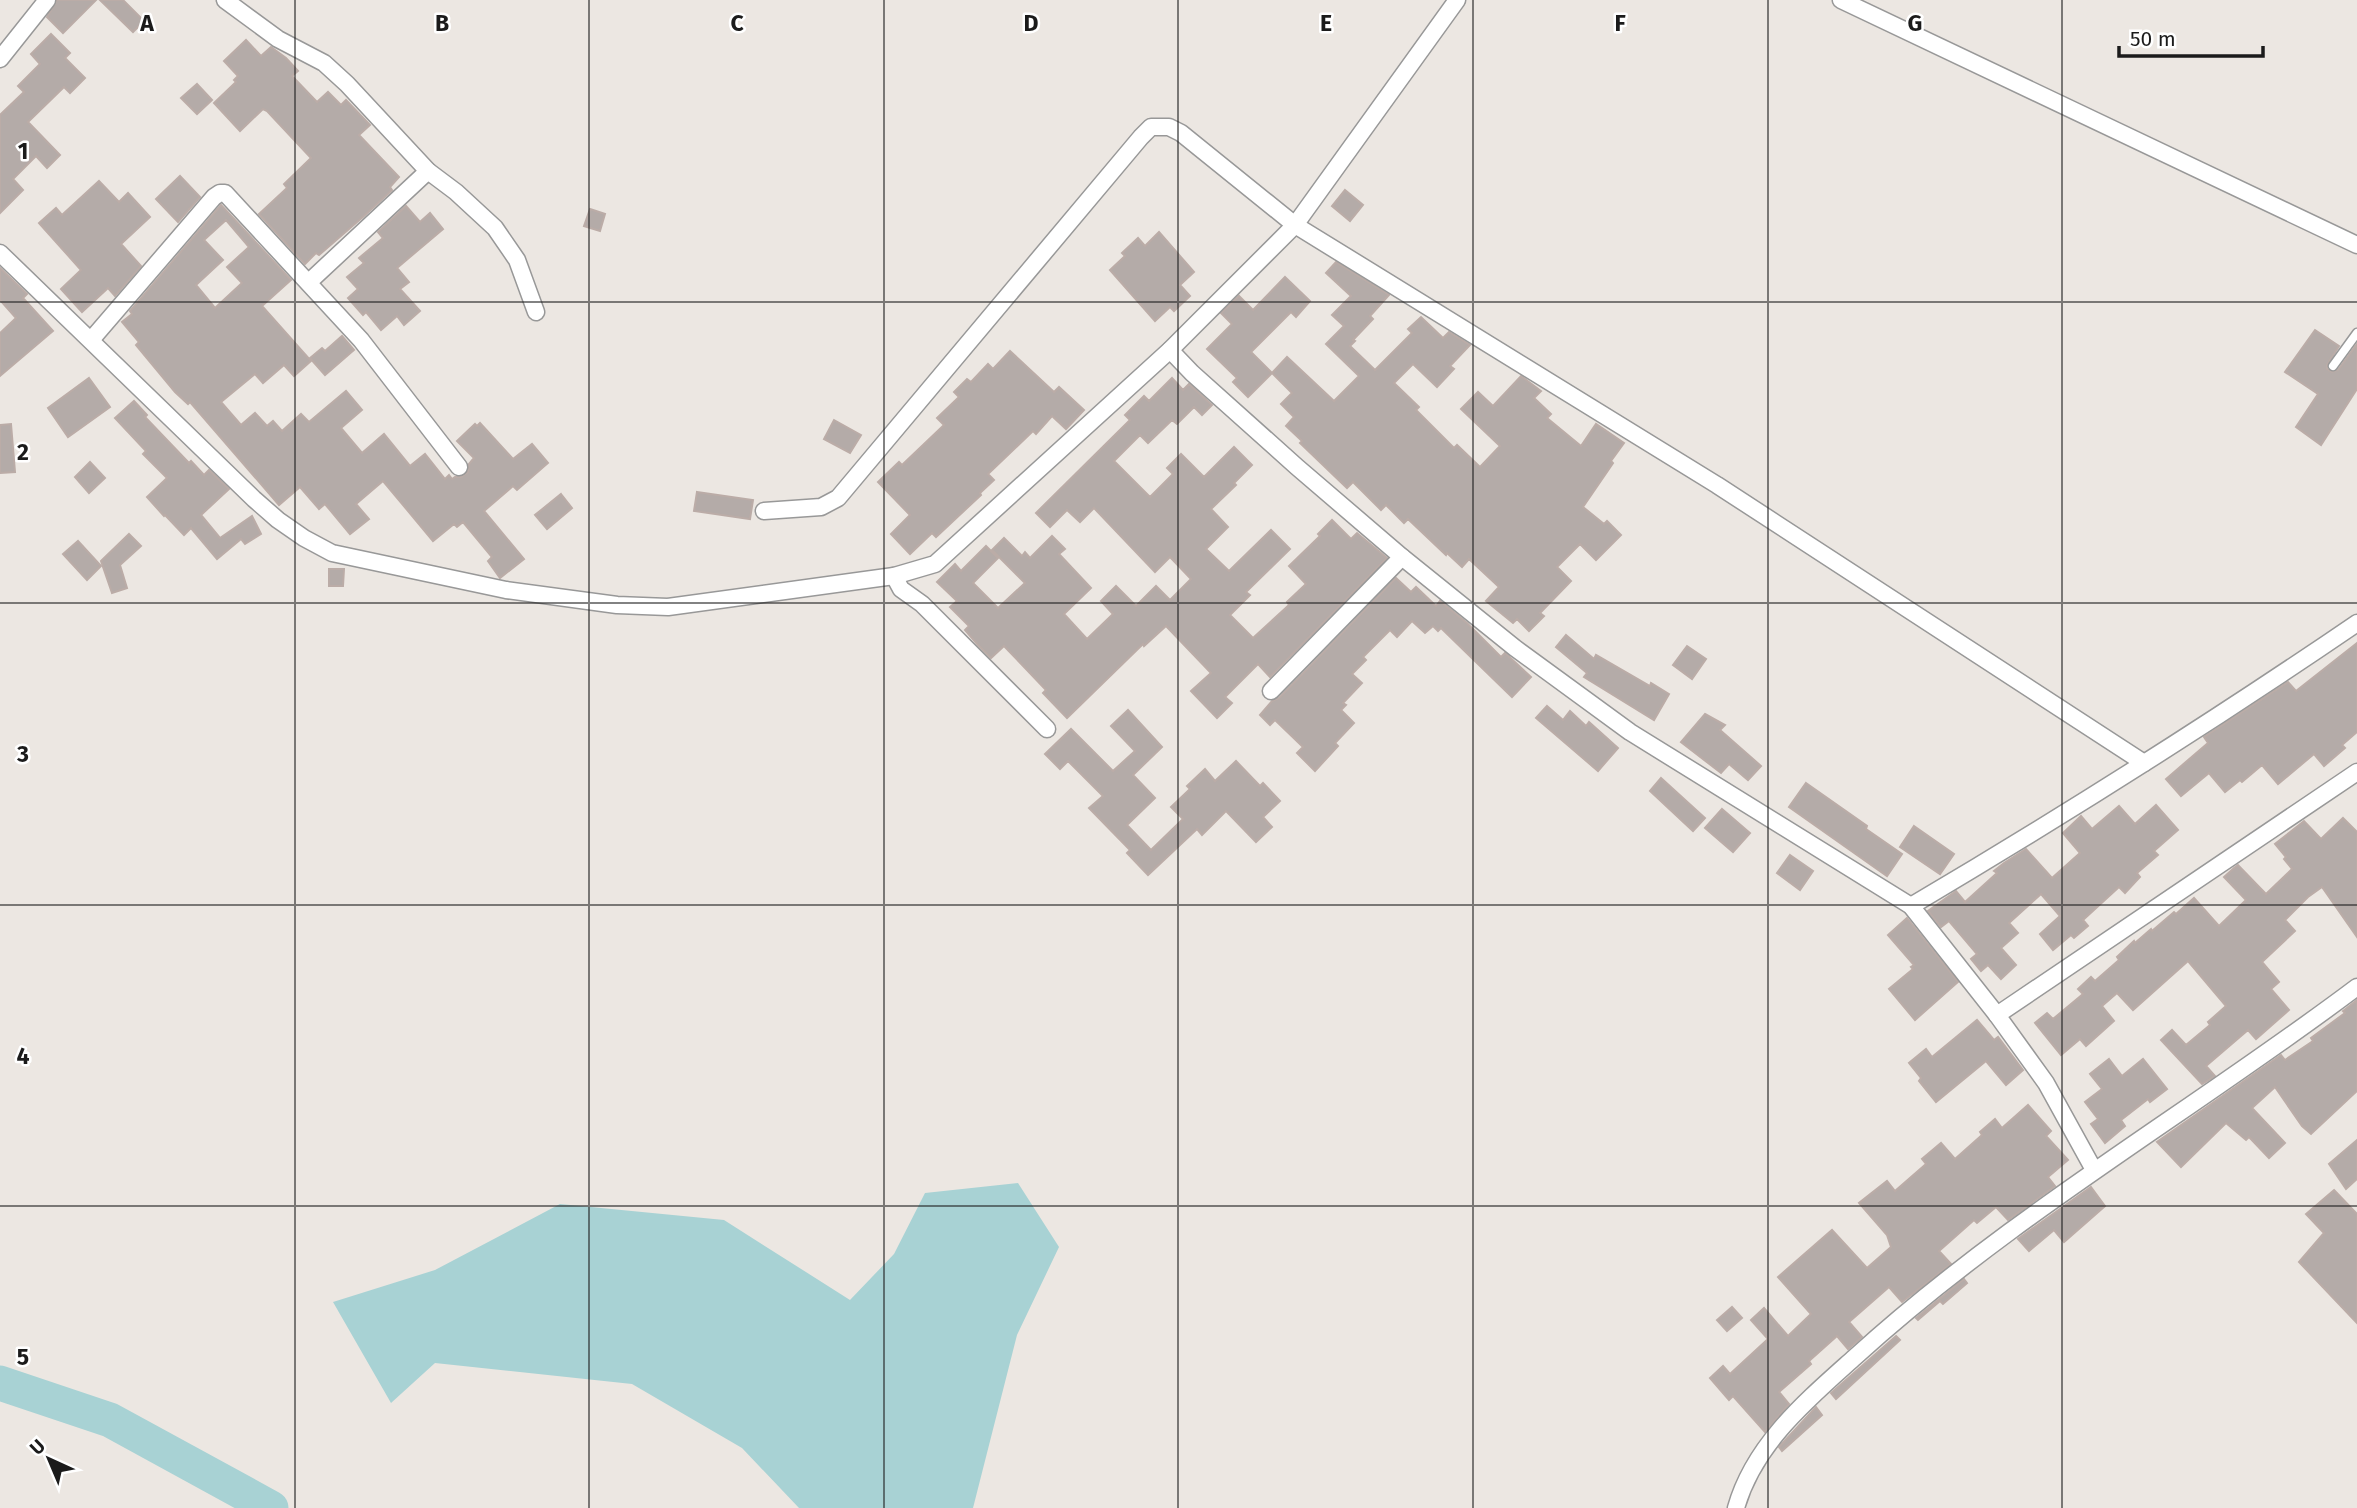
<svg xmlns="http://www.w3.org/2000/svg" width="2357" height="1508" font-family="'Fira Sans',sans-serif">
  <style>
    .water { fill: #a8d2d4 }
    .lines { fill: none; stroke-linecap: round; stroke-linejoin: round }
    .river { stroke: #a8d2d4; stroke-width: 35 }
    .building { fill: #b4aba8; stroke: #bbaca7; stroke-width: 2; fill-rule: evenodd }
    .lane-casing { stroke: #989898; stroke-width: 11 }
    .street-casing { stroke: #989898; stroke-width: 19 }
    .lane { stroke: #fff; stroke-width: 8 }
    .street { stroke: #fff; stroke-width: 16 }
    .grid { fill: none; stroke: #1b1b1b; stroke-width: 2; stroke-opacity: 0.55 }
    .grid-label { font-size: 23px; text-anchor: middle; font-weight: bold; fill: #1b1b1b; stroke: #fff; stroke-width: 5; stroke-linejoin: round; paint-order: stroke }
  </style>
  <rect width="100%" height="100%" fill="#ece7e2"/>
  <polygon class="water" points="1018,1183 1059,1247 1017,1335 973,1508 799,1508 742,1448 632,1384 435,1363 391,1403 333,1302 435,1270 560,1204 724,1220 850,1300 894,1254 925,1193"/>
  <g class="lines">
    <polyline class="river" points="0,1383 110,1420 271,1508"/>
  </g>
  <g class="building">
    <polygon points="57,0 96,0 63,33 47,17"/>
    <polygon points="100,0 123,0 144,21 133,32"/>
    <polygon points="51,34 70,53 65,58 85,78 70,93 64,87 28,122 60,155 47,168 36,156 13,179 23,190 0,213 0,115 24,92 18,86 40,64 31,54"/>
    <polygon points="246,40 261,56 271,47 286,58 298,71 292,76 317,102 328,92 341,105 346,100 370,125 359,135 399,177 390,187 392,190 364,216 319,255 316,253 305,264 259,214 287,188 284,184 311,158 267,111 263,109 240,131 214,103 236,82 234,80 238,76 224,61"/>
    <polygon points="197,84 212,100 197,114 181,98"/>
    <polygon points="180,176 200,197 178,222 156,199"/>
    <polygon points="99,181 119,202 128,193 150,217 121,244 141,266 115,296 108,288 82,312 61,289 81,270 39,223 56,208 62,215"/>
    <polygon points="1345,190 1363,205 1350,221 1332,206"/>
    <path d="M 221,205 L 291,280 L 262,306 L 311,361 L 294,376 L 284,365 L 263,383 L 255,374 L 221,402 L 241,425 L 255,413 L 267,426 L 273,421 L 282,431 L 301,414 L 309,422 L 346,391 L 362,410 L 341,428 L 362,453 L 384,434 L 410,466 L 425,454 L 445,479 L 449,475 L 452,479 L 455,477 L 461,477 L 468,472 L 469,464 L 474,458 L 457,441 L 475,424 L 477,426 L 480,423 L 513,459 L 532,444 L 548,463 L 517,490 L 513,486 L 484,511 L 524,559 L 500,578 L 488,561 L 492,557 L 463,522 L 457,527 L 454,524 L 433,541 L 383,481 L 356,504 L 369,519 L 350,534 L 325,504 L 319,509 L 300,487 L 279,505 L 190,402 L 188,404 L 175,392 L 136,345 L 139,342 L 122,322 L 132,314 L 130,311 ZM 226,220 L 249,247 L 227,267 L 242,283 L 215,308 L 196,285 L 223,260 L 204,240 Z"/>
    <polygon points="406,206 420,222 430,213 443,229 397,268 409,282 400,289 420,311 404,325 397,316 381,330 366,312 363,315 348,298 358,289 347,277 364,263 359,258 383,238 378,232"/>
    <polygon points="590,209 605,214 600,231 584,226"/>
    <polygon points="1159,232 1194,272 1180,285 1190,296 1174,311 1170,307 1155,321 1110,270 1125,256 1122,253 1138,238 1145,246"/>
    <polygon points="1336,262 1389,295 1370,316 1373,319 1353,340 1355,341 1350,346 1375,370 1412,333 1408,329 1421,317 1443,338 1449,332 1470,345 1450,366 1454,369 1437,387 1413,364 1394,383 1419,407 1416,410 1454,448 1457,445 1480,467 1500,446 1461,409 1478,392 1493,406 1521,376 1541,391 1534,398 1551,414 1547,418 1581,446 1596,424 1624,443 1611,461 1613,463 1583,507 1604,524 1607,521 1621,535 1596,560 1580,544 1557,567 1571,581 1540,613 1544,616 1529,631 1517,619 1513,623 1486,601 1499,587 1469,559 1462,567 1447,553 1446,555 1408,519 1404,523 1386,505 1381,510 1353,482 1347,488 1300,443 1302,441 1286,426 1294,417 1281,404 1292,393 1272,373 1287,357 1334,401 1359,376 1326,344 1344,326 1332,315 1351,296 1326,273"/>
    <polygon points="0,268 27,294 23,298 53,331 0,376 0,333 16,318 0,300"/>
    <polygon points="1285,277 1310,301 1296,317 1291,312 1251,352 1272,373 1248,397 1233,382 1237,378 1207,349 1232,324 1221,313 1239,296 1253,310"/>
    <polygon points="2315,330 2339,346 2327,365 2327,369 2332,372 2338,370 2357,344 2357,389 2321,445 2296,427 2318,394 2285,372"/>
    <polygon points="342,336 354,350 325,375 310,358 322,348 325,351"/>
    <polygon points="1010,351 1054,392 1059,387 1084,410 1066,429 1052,416 1036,434 1033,431 988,474 994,480 980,493 981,495 936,537 932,533 910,554 891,534 910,515 878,482 899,462 902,465 944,425 937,418 959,397 954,392 967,379 971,382 988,364 993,369"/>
    <polygon points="89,378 110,407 68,437 48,408"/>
    <polygon points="1172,378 1183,390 1189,384 1212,405 1202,415 1194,407 1177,424 1172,420 1148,443 1140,435 1114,461 1150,497 1173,474 1167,468 1181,454 1204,477 1234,447 1252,465 1234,483 1236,485 1211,509 1228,527 1206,549 1229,571 1271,530 1290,549 1246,592 1250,595 1230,615 1253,638 1289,605 1287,602 1306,584 1289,566 1320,536 1318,534 1332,520 1351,539 1357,533 1387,558 1270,677 1258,664 1225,697 1232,703 1217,718 1191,691 1211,673 1166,626 1144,646 1143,644 1067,718 1043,693 1046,690 1004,646 991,658 978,645 965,630 969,626 950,607 957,601 937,582 955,564 961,571 986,546 998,558 973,583 998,608 1025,583 992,550 1004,538 1022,556 1025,552 1030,558 1052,536 1065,549 1059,554 1091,588 1064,614 1087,639 1113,614 1101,601 1116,586 1136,606 1156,586 1170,600 1191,579 1170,557 1155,572 1094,508 1080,522 1067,510 1050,527 1036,513 1130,420 1125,415 1144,396 1149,401"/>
    <polygon points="134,401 147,415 145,417 189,463 191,461 204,475 209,470 229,489 201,515 220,538 252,516 261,534 245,544 241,539 217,559 191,528 184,535 165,515 164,516 147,497 167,478 143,454 146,451 115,418"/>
    <polygon points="834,420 861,435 850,453 824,439"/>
    <polygon points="11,424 15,472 0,473 0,425"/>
    <polygon points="90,462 105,478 89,493 75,477"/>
    <polygon points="697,492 753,500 750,519 694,511"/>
    <polygon points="561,494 572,508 547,529 535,515"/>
    <polygon points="129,534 141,546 120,565 127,588 112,593 101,561"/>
    <polygon points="78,541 101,566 87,580 63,554"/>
    <polygon points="329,569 344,569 343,586 329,586"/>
    <polygon points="1396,578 1411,592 1416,587 1436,606 1440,601 1467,623 1501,657 1505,653 1531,677 1512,697 1441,628 1438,631 1433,626 1425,633 1412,621 1397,637 1390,630 1363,657 1366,660 1352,674 1362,683 1343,703 1346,705 1341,710 1354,723 1335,743 1338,746 1315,771 1297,753 1303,747 1275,720 1270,725 1260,715 1272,701 1279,698"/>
    <polygon points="1566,635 1594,659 1596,655 1650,686 1651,683 1669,694 1654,720 1584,677 1587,673 1556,647"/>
    <polygon points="2357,643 2357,732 2342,745 2345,748 2324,766 2314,754 2278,784 2262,765 2242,782 2240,780 2225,792 2209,773 2181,796 2166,779 2208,743 2204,737 2288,682 2296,691"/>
    <polygon points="1687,646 1706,659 1692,679 1673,665"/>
    <polygon points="1547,706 1563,720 1570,711 1586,726 1589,722 1618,748 1598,771 1536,718"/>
    <polygon points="1128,710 1162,747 1133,775 1155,798 1127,825 1151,850 1183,819 1171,807 1190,789 1187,786 1205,769 1215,781 1236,761 1260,786 1263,783 1280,801 1263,817 1272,827 1256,842 1226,811 1202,835 1197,829 1148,875 1127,853 1130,850 1089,808 1103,796 1068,761 1060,769 1045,754 1071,729 1113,771 1135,751 1111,726"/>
    <polygon points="1705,714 1725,725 1720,730 1761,766 1748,780 1729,764 1721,773 1681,742"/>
    <polygon points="1661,778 1705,818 1693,831 1650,791"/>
    <polygon points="1806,783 1867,826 1866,829 1902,854 1887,876 1789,807"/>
    <polygon points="2156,805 2178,830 2154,851 2158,855 2137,873 2140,877 2125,893 2119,887 2083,920 2088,926 2074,938 2071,935 2053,950 2040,934 2060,916 2041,894 2009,923 2018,933 2001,948 2016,965 2001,979 1988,965 1981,971 1971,959 1977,954 1949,921 1941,927 1928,911 1956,891 1965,902 1997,873 1994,871 2004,863 2026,849 2052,878 2080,853 2063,833 2081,816 2092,829 2119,806 2135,824"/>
    <polygon points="1722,809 1750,833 1733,852 1705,828"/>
    <polygon points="2343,818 2357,832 2357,937 2322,887 2308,897 2285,920 2295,931 2262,962 2279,982 2271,989 2289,1010 2256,1039 2248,1030 2206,1066 2215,1076 2202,1084 2161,1040 2172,1030 2186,1045 2210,1025 2208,1022 2226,1006 2188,961 2133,1010 2117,993 2102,1006 2114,1021 2086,1046 2080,1039 2061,1055 2035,1023 2047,1013 2053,1019 2083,994 2078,989 2091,977 2095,981 2119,960 2117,957 2134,941 2135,943 2151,929 2152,931 2174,912 2176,914 2194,898 2219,926 2246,900 2224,877 2234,868 2238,865 2266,894 2292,869 2284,859 2286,857 2275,844 2304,821 2321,839"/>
    <polygon points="1914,826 1954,854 1940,874 1900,847"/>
    <polygon points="1790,855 1813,871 1800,890 1777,873"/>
    <polygon points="1907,918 1958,982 1915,1020 1889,989 1913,969 1911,967 1914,965 1888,935"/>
    <polygon points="2357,1000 2357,1091 2311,1134 2302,1126 2275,1087 2252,1108 2285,1143 2269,1158 2249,1137 2246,1140 2226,1123 2181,1167 2157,1142 2281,1055 2285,1060 2313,1041 2311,1038 2345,1013 2343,1011"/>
    <polygon points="1977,1020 1994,1040 1998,1037 2023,1070 2006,1085 1986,1061 1936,1102 1919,1081 1921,1078 1909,1063 1926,1049 1932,1057"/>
    <polygon points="2109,1059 2122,1076 2143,1059 2167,1089 2150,1102 2148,1099 2121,1120 2125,1126 2105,1143 2091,1124 2098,1119 2085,1102 2102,1089 2090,1074"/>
    <polygon points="2028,1105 2051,1131 2046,1136 2068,1160 2048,1177 2055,1186 2008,1220 1996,1207 1977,1223 1974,1220 1939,1251 1951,1264 1902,1302 1889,1287 1849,1322 1862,1337 1848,1349 1837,1336 1809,1361 1811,1364 1779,1392 1789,1404 1765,1432 1733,1396 1729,1400 1710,1378 1723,1366 1730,1374 1768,1339 1751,1320 1764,1308 1788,1336 1811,1314 1778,1277 1832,1230 1867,1268 1891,1247 1887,1235 1859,1203 1887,1181 1895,1191 1926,1164 1922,1159 1941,1143 1955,1159 1982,1135 1980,1132 1995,1119 2002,1128"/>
    <polygon points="2357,1140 2357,1179 2346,1189 2329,1164"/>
    <polygon points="2091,1187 2105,1206 2064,1242 2054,1230 2029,1251 2018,1239"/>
    <polygon points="2334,1190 2357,1214 2357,1323 2299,1262 2324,1233 2306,1214"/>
    <polygon points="1964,1279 1967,1283 1943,1304 1940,1301 1918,1320 1916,1318"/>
    <polygon points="1732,1307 1742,1318 1727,1331 1717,1320"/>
    <polygon points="1896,1336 1900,1340 1836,1399 1831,1393"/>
    <polygon points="1816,1407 1822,1415 1782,1451 1779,1447"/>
  </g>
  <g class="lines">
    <defs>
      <polyline id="lane" points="2333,366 2357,333"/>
      <g id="street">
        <polyline points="225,0 278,39 324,63 347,84 428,171 456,192 495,228 517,260 536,312"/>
        <polyline points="1841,0 2357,245"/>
        <polyline points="0,59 47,0"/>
        <polyline points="0,253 254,499 278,520 304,538 332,553 506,590 617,605 668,607 894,576 935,564 1170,350 1295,225 1457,0"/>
        <polyline points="309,282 428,171"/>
        <polyline points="91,340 214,197 220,193 225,193 361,340 459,467"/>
        <polyline points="1170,350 1192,373 1297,467 1402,557 1515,648 1630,732 1911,906 1997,1015"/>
        <polyline points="764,511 821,507 838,498 1141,137 1151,127 1169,127 1181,133 1295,225 1717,485 2144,763"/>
        <polyline points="894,576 901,589 922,604 1047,729"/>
        <polyline points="1271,691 1402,557"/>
        <path d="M 1911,906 C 2063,816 2212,722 2357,623"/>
        <polyline points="2094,1170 2046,1083 1997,1015 2357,772"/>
        <path d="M 1736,1508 C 1754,1444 1807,1400 1855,1357 C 2010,1216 2191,1112 2357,987"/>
      </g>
    </defs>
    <use href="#lane" class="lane-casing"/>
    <use href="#street" class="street-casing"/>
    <use href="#lane" class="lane"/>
    <use href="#street" class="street"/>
  </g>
  <path class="grid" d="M 295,0 L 295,1508M 589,0 L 589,1508M 884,0 L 884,1508M 1178,0 L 1178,1508M 1473,0 L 1473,1508M 1768,0 L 1768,1508M 2062,0 L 2062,1508M 0,302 L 2357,302M 0,603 L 2357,603M 0,905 L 2357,905M 0,1206 L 2357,1206"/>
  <g class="grid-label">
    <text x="147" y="31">A</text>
    <text x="442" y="31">B</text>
    <text x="737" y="31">C</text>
    <text x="1031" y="31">D</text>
    <text x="1326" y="31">E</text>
    <text x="1620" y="31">F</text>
    <text x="1915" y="31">G</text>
    <text x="23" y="159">1</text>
    <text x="23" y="460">2</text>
    <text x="23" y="762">3</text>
    <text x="23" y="1064">4</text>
    <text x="23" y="1365">5</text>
  </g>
  <g transform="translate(49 1459) rotate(316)" stroke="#ffffff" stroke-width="5" paint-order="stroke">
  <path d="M0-5L12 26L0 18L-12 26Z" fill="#1b1b1b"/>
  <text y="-10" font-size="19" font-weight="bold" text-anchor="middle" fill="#1b1b1b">U</text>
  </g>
  <path d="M2119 46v10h144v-10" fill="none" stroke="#1b1b1b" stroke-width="3.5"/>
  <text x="2130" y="46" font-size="21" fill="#1b1b1b" stroke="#ffffff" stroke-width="5" paint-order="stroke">50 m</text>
</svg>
